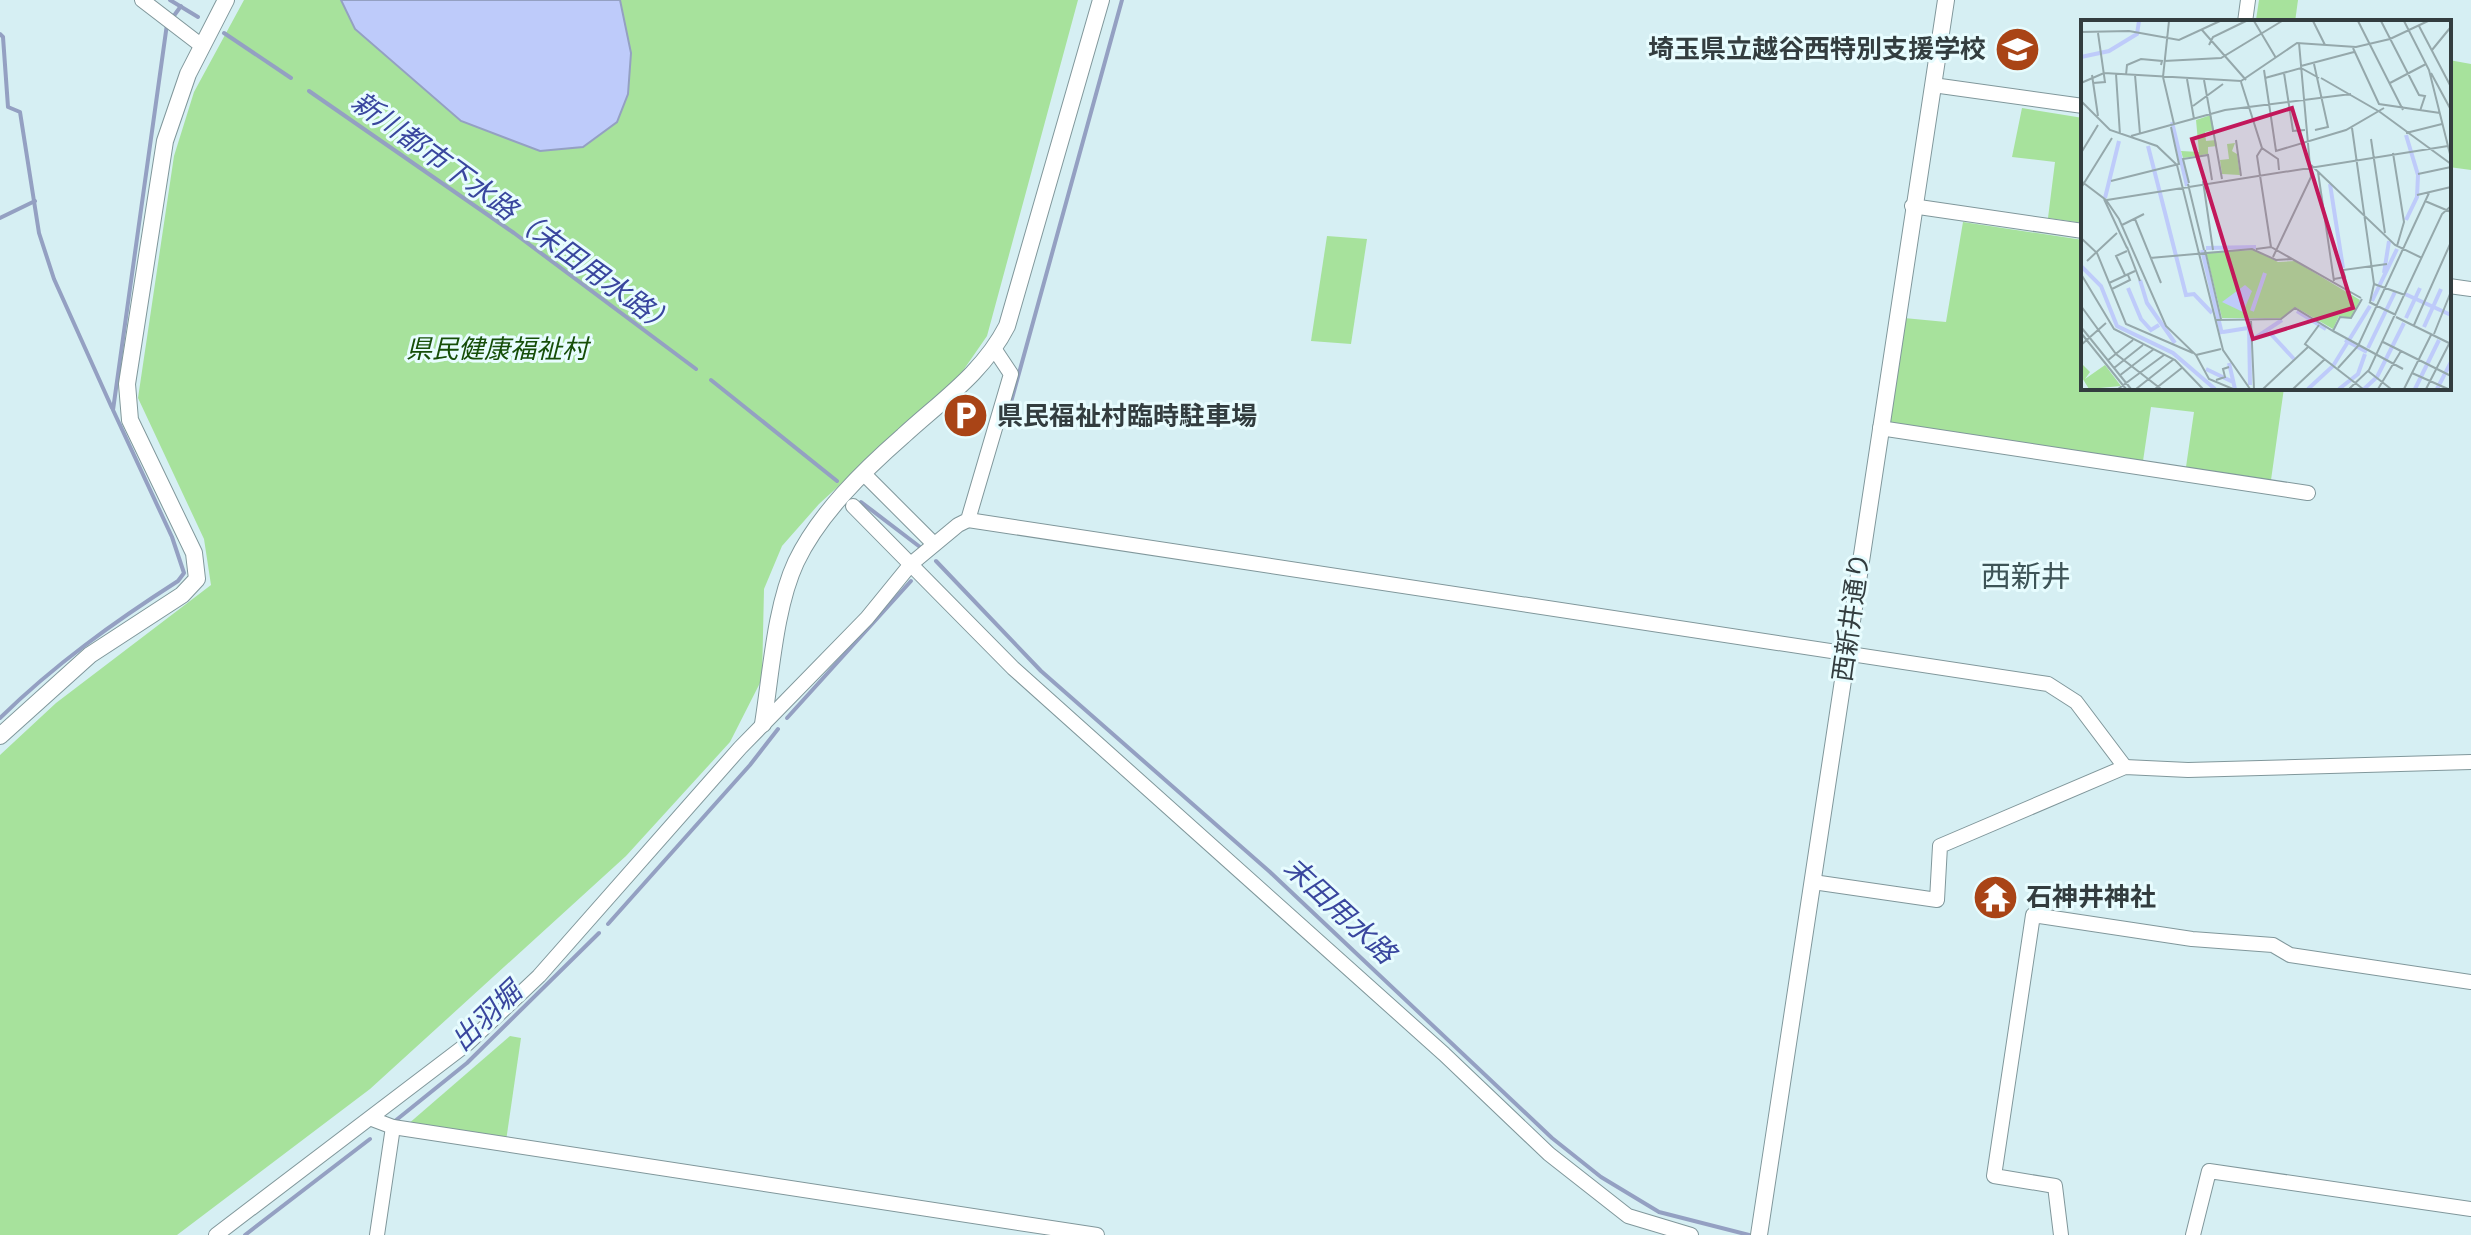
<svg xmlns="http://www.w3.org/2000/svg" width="2471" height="1235" font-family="'Source Serif 4','Noto Sans JP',serif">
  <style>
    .green { fill: #a7e29c }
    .water { fill: #becbfa; stroke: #94a0c2; stroke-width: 2 }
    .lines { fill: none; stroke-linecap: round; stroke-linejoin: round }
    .stream { stroke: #94a0c2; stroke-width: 4 }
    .minor-casing { stroke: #80979b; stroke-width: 16 }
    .tertiary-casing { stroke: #80979b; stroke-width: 18 }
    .minor { stroke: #fff; stroke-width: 14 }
    .tertiary { stroke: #fff; stroke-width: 16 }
    .labels { text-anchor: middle; stroke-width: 6; stroke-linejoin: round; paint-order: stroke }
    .poi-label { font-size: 26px; font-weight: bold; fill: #333d3f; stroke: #e7fcfe; text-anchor: start }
    .park-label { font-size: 26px; font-style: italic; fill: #164e09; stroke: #e7fcfe }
    .street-label { font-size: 26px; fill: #333d3f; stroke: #e7fcfe }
    .water-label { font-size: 28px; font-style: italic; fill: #39469e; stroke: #e7fcfe }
    .quarter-label { font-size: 30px; fill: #3e5457; stroke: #e7fcfe }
    .inset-river { fill: none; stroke: #becbfa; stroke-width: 4 }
    .inset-road { fill: none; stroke: #95a8ab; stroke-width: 2 }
    .view { fill: #c2185b; fill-opacity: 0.15; stroke: #c2185b; stroke-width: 4 }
    .inset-edge { fill: none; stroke: #333d3f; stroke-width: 4 }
  </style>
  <rect width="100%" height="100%" fill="#d6eff3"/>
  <g class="green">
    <polygon points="244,0 1078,0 987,336 960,375 819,504 782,546 764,589 762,679 730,742 626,856 370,1089 177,1235 0,1235 0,755 56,703 211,585 204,539 138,398 174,156 194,92"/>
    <polygon points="2259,0 2298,0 2295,22 2256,20"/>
    <polygon points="2449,60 2471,64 2471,170 2449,167"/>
    <polygon points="2022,108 2083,118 2083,223 2048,218 2055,162 2012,157"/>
    <polygon points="1963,222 2083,240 2083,388 2284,388 2271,480 2186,467 2194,412 2151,407 2143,461 1889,422 1904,318 1946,322"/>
    <polygon points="1327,236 1367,239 1351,344 1311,341"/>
    <polygon points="510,1036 521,1038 506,1141 407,1125"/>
  </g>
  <polygon class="water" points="341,0 620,0 631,53 628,94 617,122 583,147 540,151 461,121 355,29"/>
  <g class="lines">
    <g class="stream">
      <polyline points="170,0 198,17"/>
      <polyline points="173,17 181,6"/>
      <polyline points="224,33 291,78"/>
      <polyline points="0,34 3,37 8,107 20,112 39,233 54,279 112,408"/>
      <polyline points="309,91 514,233 696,369"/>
      <polyline points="0,218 35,201"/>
      <polyline points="711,380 837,481"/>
      <polyline points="1008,413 1122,0"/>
      <polyline points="861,502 920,547"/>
      <polyline points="936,561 1041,671 1270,872 1552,1138 1601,1177 1659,1212 1749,1235"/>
      <path d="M 0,718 C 54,665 114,622 178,581 L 184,573 L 172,537 L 113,410 L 167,24"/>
      <polyline points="787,718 911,581"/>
      <polyline points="608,924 750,765 778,729"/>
      <polyline points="395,1121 467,1063 599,933"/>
      <polyline points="245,1235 370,1139"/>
    </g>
    <defs>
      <g id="minor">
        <polyline points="142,0 202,46"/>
        <polyline points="2245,22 2248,0"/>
        <polyline points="1933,85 2083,106"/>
        <polyline points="1912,206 2083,231"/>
        <polyline points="2449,286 2471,289"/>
        <polyline points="1880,428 2308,493"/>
        <polyline points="864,474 934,544"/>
        <polyline points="853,506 1013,668 1444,1054 1549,1154 1628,1216 1691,1235"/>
        <polyline points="968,520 2048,684 2076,702 2125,767"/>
        <polyline points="1813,882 1937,900 1940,846 2125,767 2188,770 2471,762"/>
        <polyline points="372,1119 393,1127 1097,1235"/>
        <polyline points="216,1235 467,1044 539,976 740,748 867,618 911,564 958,525 968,520 1011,374 995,350"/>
        <polyline points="377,1235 393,1127"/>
        <polyline points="2061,1235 2055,1186 1994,1176 2033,915 2192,939 2273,945 2290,955 2471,982"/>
        <polyline points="2193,1235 2209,1171 2471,1209"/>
      </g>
      <g id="tertiary">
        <path d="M 763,724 C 771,674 775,607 796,562 C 819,514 863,471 903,436 C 941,401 983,373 1007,326 L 1101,0"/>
        <polyline points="0,736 90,655 182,595 197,579 194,553 130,420 127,384 165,141 188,74 226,0"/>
        <polyline points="1759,1235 1946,0"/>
      </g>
    </defs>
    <use href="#minor" class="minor-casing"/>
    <use href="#tertiary" class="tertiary-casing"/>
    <use href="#minor" class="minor"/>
    <use href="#tertiary" class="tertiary"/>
  </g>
  <defs>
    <symbol id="school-disc" viewBox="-11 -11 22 22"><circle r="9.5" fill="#a94416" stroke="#e7fcfe"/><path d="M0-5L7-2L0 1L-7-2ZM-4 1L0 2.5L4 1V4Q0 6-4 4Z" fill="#fff"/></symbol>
    <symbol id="parking-disc" viewBox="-11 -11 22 22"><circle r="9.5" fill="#a94416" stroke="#e7fcfe"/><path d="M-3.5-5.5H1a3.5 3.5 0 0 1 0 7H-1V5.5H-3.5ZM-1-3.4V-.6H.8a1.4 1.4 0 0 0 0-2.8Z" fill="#fff"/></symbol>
    <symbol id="temple-disc" viewBox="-11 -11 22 22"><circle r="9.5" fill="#a94416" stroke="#e7fcfe"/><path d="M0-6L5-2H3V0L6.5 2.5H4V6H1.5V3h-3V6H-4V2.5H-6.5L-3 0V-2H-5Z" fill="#fff"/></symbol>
  </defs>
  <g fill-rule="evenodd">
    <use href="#school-disc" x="1992" y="24" width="51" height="51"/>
    <use href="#parking-disc" x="940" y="390" width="51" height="51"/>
    <use href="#temple-disc" x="1970" y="872" width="51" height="51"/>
  </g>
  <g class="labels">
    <g class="poi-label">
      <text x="1986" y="58" text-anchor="end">埼玉県立越谷西特別支援学校</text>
      <text x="997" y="425">県民福祉村臨時駐車場</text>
      <text x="2026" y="906">石神井神社</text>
    </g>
    <g class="park-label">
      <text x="497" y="358">県民健康福祉村</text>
    </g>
    <g class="street-label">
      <text transform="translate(1851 617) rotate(-82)" y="9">西新井通り</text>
    </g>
    <g class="water-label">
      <text transform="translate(514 213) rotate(36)" y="10">新川都市下水路（末田用水路）</text>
      <text transform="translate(1340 910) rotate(43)" y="10">末田用水路</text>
      <text transform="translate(486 1016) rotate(-44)" y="10">出羽堀</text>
    </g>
    <g class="quarter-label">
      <text x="2026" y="587">西新井</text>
    </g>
  </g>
  <g transform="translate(2081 20)">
    <rect width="370" height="370" fill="#d6eff3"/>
    <path d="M 130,95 L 133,110 L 124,112 L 125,121 L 135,120 L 136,126 L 127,127 L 127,134 L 102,138 L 100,131 L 118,132 L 115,100 ZM 154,123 L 151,131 L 156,134 L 159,155 L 141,154 L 139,140 L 148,139 L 146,124 ZM 174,230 L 197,242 L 214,241 L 279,280 L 270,298 L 258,296 L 252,309 L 214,287 L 201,298 L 141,298 L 125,232 ZM 1,344 L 9,352 L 4,359 L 24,345 L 40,366 L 8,369 L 0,356 Z" fill="#a7e29c"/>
    <path d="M 164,265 L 171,271 L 162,292 L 141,282 Z" fill="#becbfa"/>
    <path class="inset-river" d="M 0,37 L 28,31 L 56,14 L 58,1M 91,102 L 106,166M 67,126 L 105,275 L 113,274 L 131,293M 249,164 L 262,248M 24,178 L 38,121M 325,200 L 336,177 L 337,155 L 325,115M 125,228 L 175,227M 121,230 L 141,314M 0,246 L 20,266 L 36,306 L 92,333 L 134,369M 303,253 L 308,221M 59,260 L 66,283 L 94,323M 47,268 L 60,299 L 70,310 L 78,305M 324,274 L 370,295M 291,281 L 316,229M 171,291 L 184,253M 216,291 L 245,309M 325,298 L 339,268M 168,303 L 169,365M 343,307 L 360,269M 142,312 L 167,308M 188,312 L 213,339M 174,318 L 201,300M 264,320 L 286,332M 287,328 L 314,272M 148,343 L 154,369M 125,349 L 152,362M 227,369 L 252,346 L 289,286M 258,369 L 277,354 L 284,334M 283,369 L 296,357 L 323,303M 334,369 L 358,320M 356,369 L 370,342"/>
    <path class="inset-road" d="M 88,1 L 82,57 L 93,104M 173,1 L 195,38M 232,1 L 244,25M 277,1 L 322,90M 300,1 L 338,75 L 344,76 L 339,91M 323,1 L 348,50 L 370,138M 338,6 L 370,67M 121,10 L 165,60M 0,12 L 48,11 L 98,20 L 139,1M 128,25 L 132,17 L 165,1M 272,28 L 298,84 L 359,93M 351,30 L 369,8M 83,41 L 140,38 L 201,1M 233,44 L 247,107 L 234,110M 220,46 L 273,32M 183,50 L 195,131 L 265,110 L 303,88M 203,53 L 212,111 L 224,110M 350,53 L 370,90M 35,54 L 39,115M 11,55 L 17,96M 45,55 L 46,45 L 60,39 L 81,41 L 80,45M 54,55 L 59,114M 184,58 L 220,48 L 238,58M 240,58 L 299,92 L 370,144M 106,59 L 113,99M 123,60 L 141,159M 160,62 L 181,128 L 197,139 L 198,150M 0,63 L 23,53 L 160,61 L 216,23 L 275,27 L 309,19 L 347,1M 12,63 L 24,62 L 17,13M 309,63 L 345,44M 0,81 L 29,110 L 76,126 L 96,145 L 142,330 L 169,369M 112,86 L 142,64M 271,108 L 293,264 L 289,282M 325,113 L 361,104M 50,116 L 144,90 L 270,74M 290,119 L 304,213M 155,120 L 160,156M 181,128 L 176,136 L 190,227M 0,133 L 17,105M 312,133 L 323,202 L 316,226M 230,145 L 314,225 L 341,238M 237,152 L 253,261M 337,154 L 370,147M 0,161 L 25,180 L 38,199 L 85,306 L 115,335 L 128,359 L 152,369 L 169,369M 30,161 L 98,144 L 90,107M 122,161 L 132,230M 108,163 L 102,139 L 127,135 L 131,160M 107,164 L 123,230M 0,168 L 31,118M 336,175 L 370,167M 23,179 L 46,228M 26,180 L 367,126M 344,181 L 370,192M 54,199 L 80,263M 41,205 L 63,194M 0,218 L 16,233 L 45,304 L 112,333M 46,227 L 59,261M 175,229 L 190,227 L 280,278M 124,230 L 140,299M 192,237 L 230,157 L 218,23M 69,238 L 171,229 L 195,240 L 211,239M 6,241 L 36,213M 0,254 L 33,309 L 94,340 L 122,369M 44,255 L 35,236 L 46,231M 253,259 L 264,257 L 262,250 L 306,244M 28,263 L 54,251M 293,264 L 324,275M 31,269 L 49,260 L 47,255M 288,282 L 315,295M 0,286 L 35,334 L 80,369M 315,297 L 370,324M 135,300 L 200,299 L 214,288 L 252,311 L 259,297 L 270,298 L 281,279M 170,301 L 173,369M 238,305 L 224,324 L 282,369M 333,305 L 370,222M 0,307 L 50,369M 252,311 L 322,349M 0,313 L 45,369M 353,314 L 369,274M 302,322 L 370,356M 0,325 L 25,303M 115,335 L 140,329M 26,341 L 52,320M 33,348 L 62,325M 257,348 L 277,326 L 348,173M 287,351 L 310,369M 331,353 L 367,369M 38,356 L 73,329M 135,360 L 144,357 L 142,349 L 148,347M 37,369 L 83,335M 55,369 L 93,339M 74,369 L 102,347M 182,369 L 227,327M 212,369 L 244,339M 268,369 L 288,350 L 361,194 L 370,186M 297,369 L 320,331M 323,369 L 350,315M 345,369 L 370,320"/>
    <path class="view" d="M 211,88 L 272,288 L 172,319 L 111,119 Z"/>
    <rect width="370" height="370" class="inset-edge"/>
  </g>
</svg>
